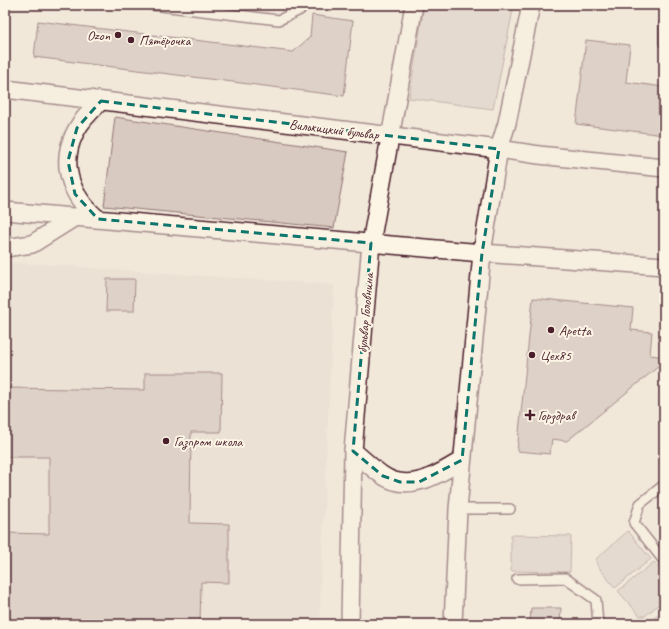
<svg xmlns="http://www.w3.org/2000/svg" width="669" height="629" font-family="Caveat,sans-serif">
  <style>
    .built { fill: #e4d9cd }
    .green { fill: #d8cac0; stroke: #917476 }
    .building { fill: #c7b6af; stroke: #4a1f2b }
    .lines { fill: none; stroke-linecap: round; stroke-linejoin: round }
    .service-casing { stroke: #4a1f2b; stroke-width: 12 }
    .minor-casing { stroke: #4a1f2b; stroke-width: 20 }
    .service { stroke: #fcf5e5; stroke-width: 9 }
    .minor { stroke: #fcf5e5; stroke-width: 17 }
    .marked { fill: none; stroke: #0f766e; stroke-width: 3; stroke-dasharray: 8 5; stroke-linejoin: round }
    .poi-dot { fill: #4a1f2b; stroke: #fcf5e5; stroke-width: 1.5 }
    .labels { text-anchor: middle; stroke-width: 4; stroke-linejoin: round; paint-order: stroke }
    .poi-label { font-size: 14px; fill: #4a1f2b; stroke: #fcf5e5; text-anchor: start }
    .street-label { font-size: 14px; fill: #4a1f2b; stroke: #fcf5e5 }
  </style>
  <rect width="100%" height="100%" fill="#f1e8da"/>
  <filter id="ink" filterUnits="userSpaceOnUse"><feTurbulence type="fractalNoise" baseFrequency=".025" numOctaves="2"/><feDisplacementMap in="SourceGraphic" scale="8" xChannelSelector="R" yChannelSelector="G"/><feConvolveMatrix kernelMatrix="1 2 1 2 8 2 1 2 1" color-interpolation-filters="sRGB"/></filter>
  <g filter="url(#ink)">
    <polygon class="built" points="5,262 334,285 320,596 320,624 5,624"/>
    <g class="green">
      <polygon points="424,5 514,5 493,109 409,98"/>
      <polygon points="115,117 348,152 334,228 104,206"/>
      <polygon points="628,531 651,559 615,588 597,565 596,559"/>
      <polygon points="511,535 571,536 570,572 511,571"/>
      <polygon points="654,562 664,575 664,600 645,616 640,616 618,591"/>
      <polygon points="660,614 664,617 664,624 645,624"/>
    </g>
    <g class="building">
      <polygon points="312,15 353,21 344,96 34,57 38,21 293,52 310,37"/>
      <polygon points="586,40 630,45 626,82 664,87 664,135 576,124"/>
      <polygon points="107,279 135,279 134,311 106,311"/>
      <polygon points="533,298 633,308 631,330 652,332 650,355 664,357 664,362 567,441 552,439 550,454 517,451"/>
      <polygon points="145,373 222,373 221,432 191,432 190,523 229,524 229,583 201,582 200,624 5,624 5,533 49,534 49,457 5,457 5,388 145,390"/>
      <polygon points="531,608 561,608 560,624 530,624"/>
    </g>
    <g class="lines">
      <defs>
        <g id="service">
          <polyline points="152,5 279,20 300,10 304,5"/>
          <polyline points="664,24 664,43"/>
          <polyline points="664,485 640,504 634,523 664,561"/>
          <polyline points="458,509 510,509"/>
          <polyline points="517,579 565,578 596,600 598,624"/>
        </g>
        <g id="minor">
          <polyline points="5,89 499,149 539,155 664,168"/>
          <polyline points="5,211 482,253 664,266"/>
          <path d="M 98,219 C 70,196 58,162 77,129 C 83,118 93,109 101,101"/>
          <polyline points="5,248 32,244 75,217"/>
          <path d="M 353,451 C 363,459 372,468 382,475 C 409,494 439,474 462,460"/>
          <polyline points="350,624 353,451 371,243 414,5"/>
          <polyline points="453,624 458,509 482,253 499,149 507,123 531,5"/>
        </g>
      </defs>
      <use href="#service" class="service-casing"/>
      <use href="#minor" class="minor-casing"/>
      <use href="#service" class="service"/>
      <use href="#minor" class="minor"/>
    </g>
  </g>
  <path d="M0 0H669V629H0ZM 101,101 L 499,149 L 482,253 L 462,460 L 419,482 L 400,482 L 383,476 L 353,451 L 371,243 L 98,219 L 75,194 L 68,161 L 77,128 Z" fill="#f1e8da" fill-opacity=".55" fill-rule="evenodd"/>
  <path class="marked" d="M 101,101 L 499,149 L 482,253 L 462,460 L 419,482 L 400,482 L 383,476 L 353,451 L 371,243 L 98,219 L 75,194 L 68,161 L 77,128 Z"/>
  <g class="poi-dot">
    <circle cx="118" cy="35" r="4"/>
    <circle cx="131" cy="40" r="4"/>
    <circle cx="551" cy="330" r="4"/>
    <circle cx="532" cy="355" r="4"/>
    <path d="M528 409h4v4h4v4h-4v4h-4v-4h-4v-4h4z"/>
    <circle cx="166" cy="441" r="4"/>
  </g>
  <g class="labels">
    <g class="poi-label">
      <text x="110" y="40" text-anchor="end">Ozon</text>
      <text x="139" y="45">Пятёрочка</text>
      <text x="559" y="335">Apetta</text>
      <text x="540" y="360">Цех85</text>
      <text x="538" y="420">Горздрав</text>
      <text x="174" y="446">Газпром школа</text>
    </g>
    <g class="street-label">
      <text transform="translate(334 129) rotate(7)" y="5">Вилькицкий бульвар</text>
      <text transform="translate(365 313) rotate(-85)" y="5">бульвар Головнина</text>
    </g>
  </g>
  <rect width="669" height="629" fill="none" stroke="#fcf5e5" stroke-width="20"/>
  <rect x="10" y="10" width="649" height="609" fill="none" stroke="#4a1f2b" stroke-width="1.5" filter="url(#ink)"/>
</svg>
